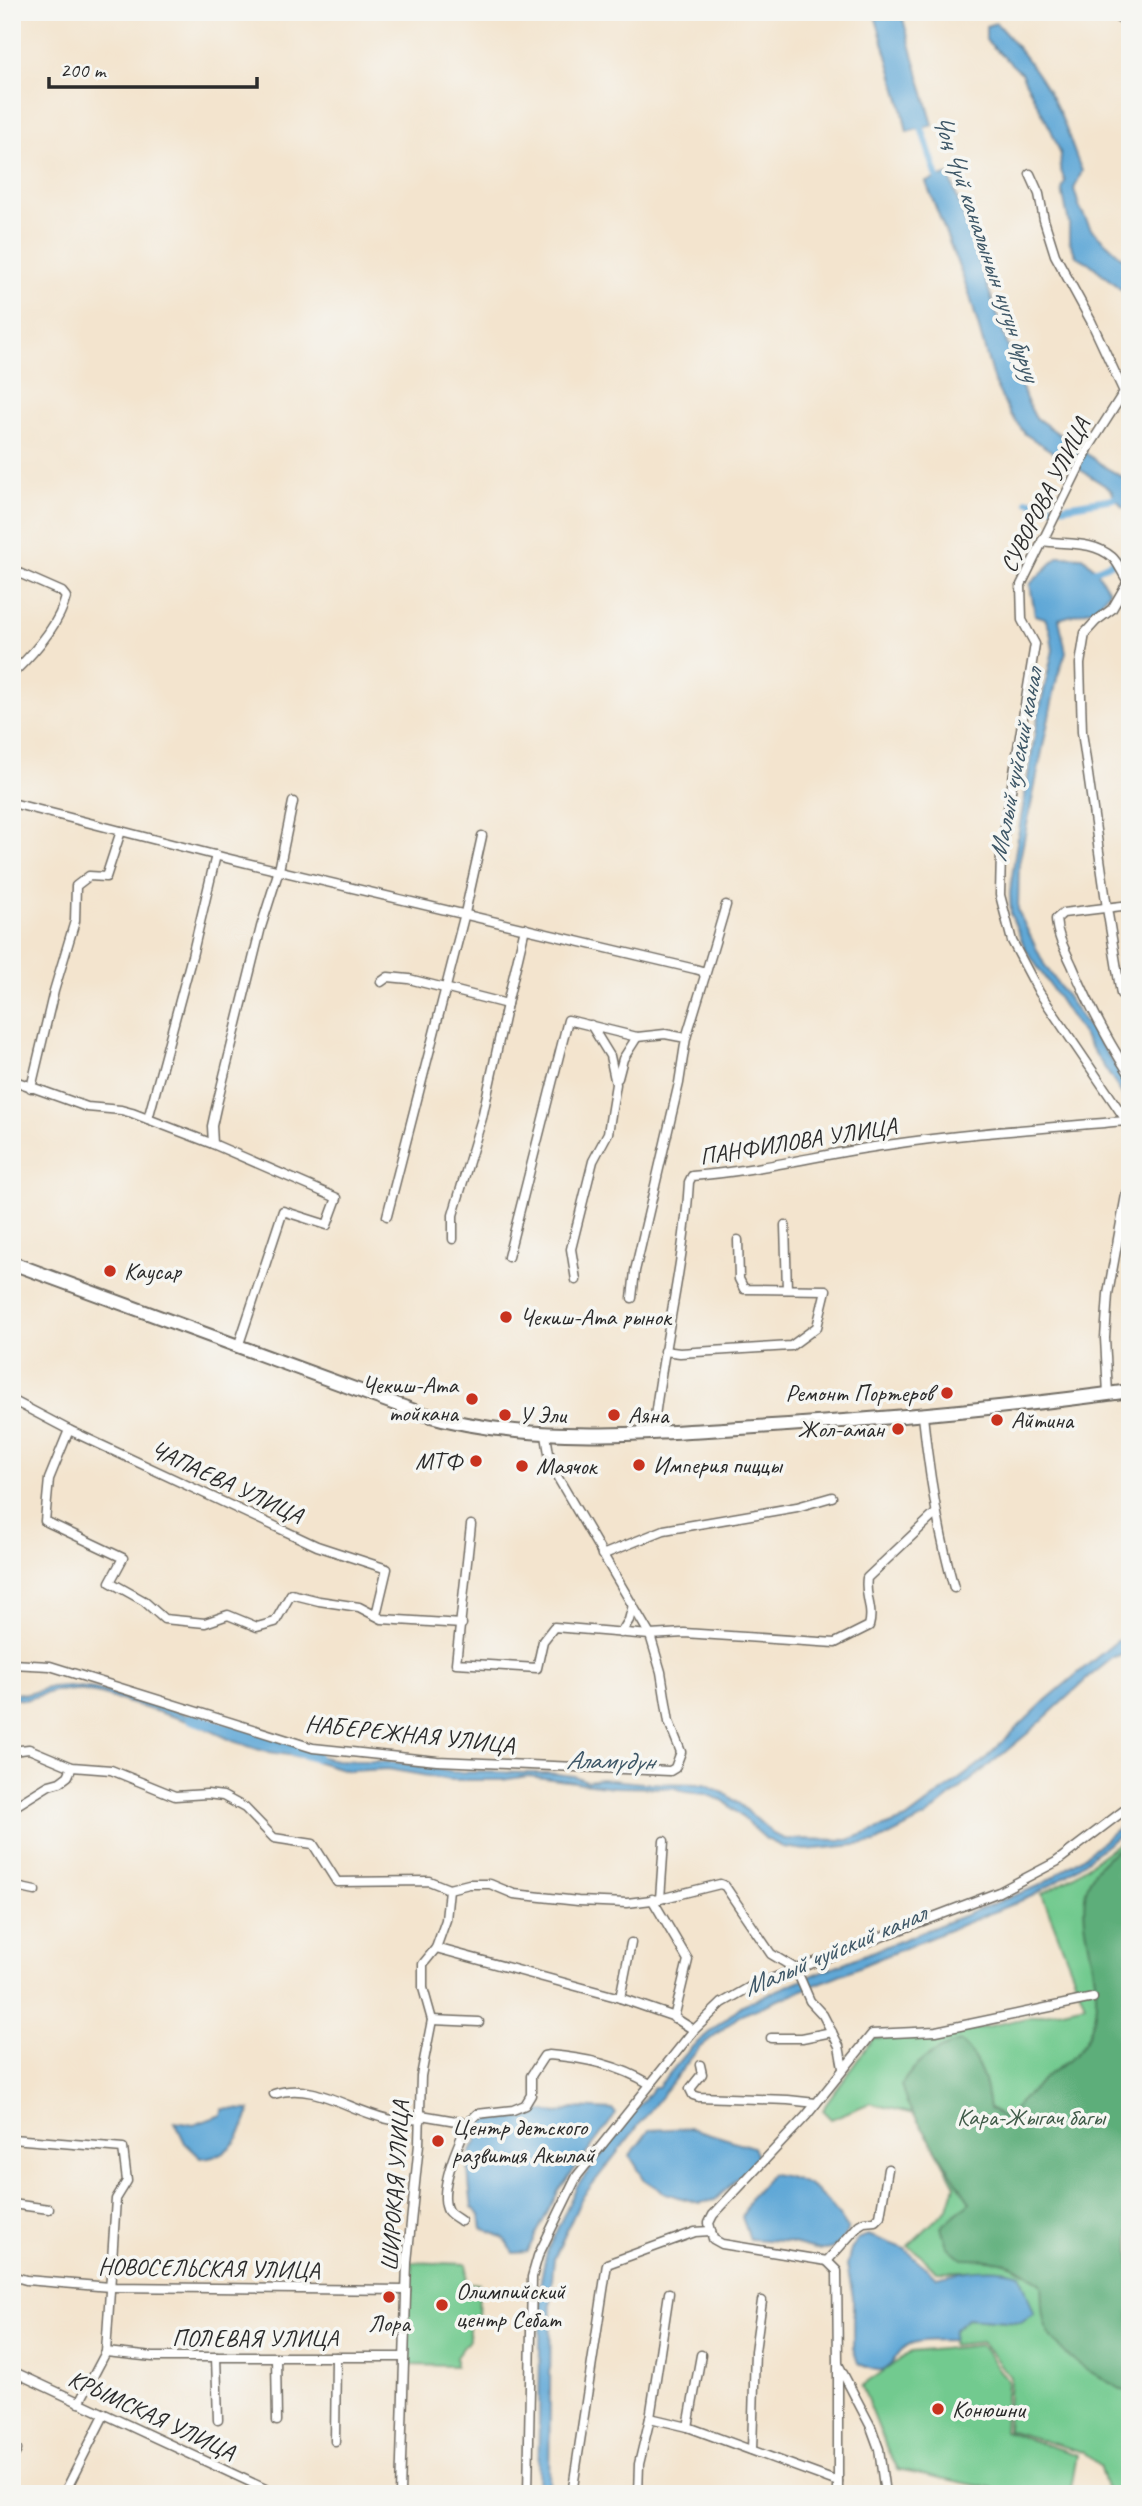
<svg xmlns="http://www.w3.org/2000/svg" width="1142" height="2506" font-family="Caveat,sans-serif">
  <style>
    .green { fill: #72ca8f; stroke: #4e7a5d; stroke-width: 2 }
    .forest { fill: #5dae7a; stroke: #446c52; stroke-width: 2 }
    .water { fill: #60a8d7; stroke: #466a81; stroke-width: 2 }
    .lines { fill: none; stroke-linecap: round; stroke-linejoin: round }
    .canal { stroke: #60a8d7; stroke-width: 7 }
    .river { stroke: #60a8d7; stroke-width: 12 }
    .minor-casing { stroke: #716c64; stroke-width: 11 }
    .tertiary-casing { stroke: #716c64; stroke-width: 13 }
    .primary-casing { stroke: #716c64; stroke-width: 16 }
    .minor { stroke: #fff; stroke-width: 8 }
    .tertiary { stroke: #fff; stroke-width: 10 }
    .primary { stroke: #fff; stroke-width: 12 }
    .poi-dot { fill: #c8321e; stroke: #f6f6f2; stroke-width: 2.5 }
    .labels { text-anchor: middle; stroke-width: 7; stroke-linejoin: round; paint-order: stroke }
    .street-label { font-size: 24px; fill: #2b2b2b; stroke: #f6f6f2 }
    .poi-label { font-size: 24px; fill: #2b2b2b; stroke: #f6f6f2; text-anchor: start }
    .park-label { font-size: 24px; fill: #405b49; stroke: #f6f6f2 }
    .water-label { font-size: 26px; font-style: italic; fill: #3e5767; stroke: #f6f6f2 }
  </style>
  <rect width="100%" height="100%" fill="#f6f6f2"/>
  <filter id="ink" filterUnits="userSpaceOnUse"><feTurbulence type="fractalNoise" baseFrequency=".0143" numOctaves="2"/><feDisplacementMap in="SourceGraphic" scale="14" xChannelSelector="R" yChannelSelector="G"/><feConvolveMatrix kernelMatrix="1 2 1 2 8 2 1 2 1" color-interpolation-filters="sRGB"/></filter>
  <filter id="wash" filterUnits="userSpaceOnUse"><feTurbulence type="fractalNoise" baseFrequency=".00686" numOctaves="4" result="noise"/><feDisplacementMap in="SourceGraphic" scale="28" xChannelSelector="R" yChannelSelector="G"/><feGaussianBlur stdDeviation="1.57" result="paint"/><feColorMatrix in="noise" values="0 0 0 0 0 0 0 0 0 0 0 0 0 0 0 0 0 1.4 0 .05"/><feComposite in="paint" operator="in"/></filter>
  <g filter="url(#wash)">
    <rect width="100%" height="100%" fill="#f3e4ce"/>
    <g class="green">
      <path d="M 1130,1835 L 1130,2494 L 1108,2494 L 1099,2465 L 1082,2452 L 1007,2430 L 1010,2377 L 982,2342 L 952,2345 L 954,2330 L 967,2318 L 1020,2322 L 1010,2271 C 985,2269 961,2272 936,2271 L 921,2255 L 908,2246 L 948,2208 L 955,2185 L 918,2115 L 870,2103 L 831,2119 L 822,2110 L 873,2038 L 940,2037 L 1085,2005 L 1042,1894 L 1069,1879 Z"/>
      <polygon points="407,2262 467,2264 466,2283 479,2284 478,2321 469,2321 469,2340 456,2357 456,2366 405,2365"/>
      <polygon points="981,2345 1007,2380 1004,2431 1077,2455 1070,2494 1018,2494 898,2469 887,2449 862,2386 911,2352"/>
    </g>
    <path class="forest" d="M 1130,1842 L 1130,2394 C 1099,2377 1059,2359 1045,2324 C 1041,2312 1042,2297 1041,2285 C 1016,2261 996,2259 962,2259 L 947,2246 L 941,2227 L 970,2202 L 907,2104 L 901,2085 C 916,2062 934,2048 961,2042 C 981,2062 986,2082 989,2109 L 1006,2118 C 1017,2106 1028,2094 1039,2083 C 1063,2060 1080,2062 1092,2025 C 1113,1956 1041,1888 1130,1842 Z"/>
    <g class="water">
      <polygon points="874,12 901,12 933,125 907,132 901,103"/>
      <path d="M 996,23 C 1023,52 1051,88 1065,126 C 1071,141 1075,156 1082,171 L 1074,189 L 1079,206 L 1091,229 L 1130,265 L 1130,297 L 1088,262 L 1076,256 L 1069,240 L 1069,223 L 1062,190 L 1065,181 L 1060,168 L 1061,155 L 1051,130 L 1021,73 L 986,40 L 986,26 Z"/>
      <polygon points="949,174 1026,399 1035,417 1108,469 1130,481 1130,508 1122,507 1110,489 1025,434 1009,412 994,382 969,293 926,182"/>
      <polygon points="1059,556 1083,557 1096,570 1109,591 1097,608 1059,619 1066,652 1057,678 1019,864 1018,911 1044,964 1130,1087 1130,1106 1025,948 1011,915 1010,893 1015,855 1037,722 1053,650 1050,630 1045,618 1035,615 1030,584"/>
      <polygon points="1130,1635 1130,1651 1114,1657 1089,1677 1028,1733 926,1817 875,1843 805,1850 783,1847 766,1839 724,1801 705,1794 686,1792 675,1788 613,1787 528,1776 502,1780 450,1780 388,1769 349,1771 301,1757 263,1751 233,1741 197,1724 100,1694 78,1690 54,1691 25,1700 12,1698 12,1693 28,1694 51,1687 68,1686 96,1689 196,1717 239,1738 336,1760 395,1762 451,1772 549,1773 574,1776 587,1781 601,1779 642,1783 705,1784 724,1793 742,1806 773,1834 785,1839 848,1840 906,1819 937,1796 982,1762 1046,1700 1090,1663 1117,1641"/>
      <polygon points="1130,1818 1130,1827 1067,1875 1032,1896 739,2016 699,2048 581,2199 554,2259 551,2289 549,2494 538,2494 541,2279 547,2251 577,2186 654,2087 658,2087 692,2047 742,2005 818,1973 1041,1885 1090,1852"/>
      <path d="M 574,2108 L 613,2110 L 616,2114 L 559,2190 L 527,2252 L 514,2253 L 504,2238 L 482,2228 L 480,2215 L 472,2207 C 470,2189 463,2155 477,2141 L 477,2129 L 481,2122 L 487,2119 L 526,2118 L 540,2111 L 559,2113 Z"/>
      <path d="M 223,2109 L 250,2110 C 242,2136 232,2156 201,2158 L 185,2143 L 175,2122 L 194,2125 L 221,2115 Z"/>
      <polygon points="691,2128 753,2147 758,2159 715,2200 699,2203 665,2193 645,2180 630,2156 649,2130"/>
      <path d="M 771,2174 C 810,2178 828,2197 848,2229 C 833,2262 816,2248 788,2242 C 776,2240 762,2240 750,2239 L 742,2217 L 751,2197 Z"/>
      <path d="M 868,2235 L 905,2249 L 936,2277 C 964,2271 993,2265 1020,2274 L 1034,2313 L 1021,2322 L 967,2318 L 954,2330 L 953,2340 C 940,2341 925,2339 913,2343 C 888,2350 898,2385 858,2363 L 853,2348 L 853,2297 L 847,2265 L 851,2250 L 858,2239 Z"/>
    </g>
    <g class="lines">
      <g class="canal">
        <polyline points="919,120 940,186"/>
        <polyline points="1028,501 1052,506"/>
        <polyline points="1063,507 1116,498 1121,491"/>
        <polyline points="1096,570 1130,554"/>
      </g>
      <polyline class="river" points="192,1718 315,1756"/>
    </g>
  </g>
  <g filter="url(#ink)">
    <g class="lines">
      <defs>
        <g id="minor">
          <polyline points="1030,174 1039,194 1044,220 1055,255 1091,321 1124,392"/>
          <polyline points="1130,390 1124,392 1089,447 1021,585 1022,620 1035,644 1001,852 1000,895 1012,941 1039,992 1130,1126"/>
          <path d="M 1042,541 C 1066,545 1092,540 1112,557 C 1118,562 1122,573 1127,580"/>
          <path d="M 12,570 L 62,592 L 66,597 C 59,625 33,654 12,674"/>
          <polyline points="12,803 230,859 695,969 702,971 705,976 726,905"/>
          <path d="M 1130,905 L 1063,913 L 1056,919 C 1057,936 1065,950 1072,965 C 1088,1003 1107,1040 1130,1075"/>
          <polyline points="381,982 388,977 409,979 507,1004 525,928"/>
          <polyline points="1121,994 1107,908 1082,732 1080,664 1085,633 1096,621 1112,609 1130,578"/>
          <polyline points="686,1038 705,976"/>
          <polyline points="618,1078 623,1059 637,1037"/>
          <polyline points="12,1080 87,1107 121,1110 132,1113 213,1144 337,1198 327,1225 283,1211 238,1347"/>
          <polyline points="31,1088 54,991 75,921 76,886 89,876 106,877 121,831"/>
          <polyline points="148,1119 192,956 216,855"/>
          <polyline points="213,1144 212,1126 216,1108 261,927 279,870 293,802"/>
          <polyline points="387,1216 465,913 482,836"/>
          <polyline points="785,1225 787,1289"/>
          <polyline points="453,1239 453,1215 482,1118 507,1004"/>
          <polyline points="508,1257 568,1020 637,1037 665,1034 686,1038 679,1083 635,1271 632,1298"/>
          <polyline points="576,1280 571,1249 593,1161 608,1133 616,1084 610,1056 591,1025"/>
          <polyline points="664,1351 680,1353 791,1346 817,1327 826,1290 744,1289 739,1279 738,1240"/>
          <polyline points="1108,1394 1105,1338 1108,1294 1126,1195 1130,1188"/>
          <polyline points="12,1400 69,1430 317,1546 387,1569 376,1615"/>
          <path d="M 923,1416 C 929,1474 938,1531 954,1588"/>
          <polyline points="69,1430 49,1479 45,1521 123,1558 110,1582 144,1601 164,1619 205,1623 228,1615 257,1627 275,1622 291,1594 319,1601 359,1607 382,1619 462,1624"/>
          <path d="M 653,1433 C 662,1349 684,1267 689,1182 L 692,1176 C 758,1171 822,1154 887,1145 C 966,1133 1046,1128 1126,1121"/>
          <path d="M 471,1525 L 456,1663 L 537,1668 L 543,1641 L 554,1627 L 650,1635 L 684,1633 L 835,1643 L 869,1626 C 874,1608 864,1596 867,1578 L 936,1513"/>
          <polyline points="602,1555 664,1530 797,1507 832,1497"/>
          <polyline points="621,1633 629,1620 633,1605"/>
          <polyline points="12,1664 50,1666 313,1748 437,1761 670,1771 675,1768 681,1752 669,1722 661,1672 650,1635 551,1466 546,1435"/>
          <polyline points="12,1751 29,1749 72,1767 111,1770 175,1796 207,1794 223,1796 245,1808 274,1838 313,1844 337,1882 429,1881 449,1889 469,1884 490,1884 514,1894 578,1901 627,1903 660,1899 720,1884 725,1886 771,1954 796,1969 810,2001 823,2015 839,2046 843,2068"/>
          <polyline points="12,1808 49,1785 60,1782 68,1776 72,1767"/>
          <polyline points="12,1886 35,1891"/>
          <polyline points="652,1899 688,1960 674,2018"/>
          <polyline points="660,1899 664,1841"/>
          <polyline points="436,1948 620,1998 672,2016 694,2030"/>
          <polyline points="620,1998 631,1943"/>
          <polyline points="432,2020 479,2022"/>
          <polyline points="771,2038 802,2038 832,2032"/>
          <polyline points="700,2065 702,2074 690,2089 693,2095 699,2097 788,2100 816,2103"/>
          <path d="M 274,2094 C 314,2080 354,2114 393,2120 C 402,2121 412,2119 421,2119"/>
          <path d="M 421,2115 L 468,2123 L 477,2114 L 513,2110 L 525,2105 L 531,2095 L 531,2076 L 544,2056 L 549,2055 C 586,2058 618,2065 650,2084"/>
          <polyline points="12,2139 123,2148 127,2181 116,2199 106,2352 79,2403"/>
          <polyline points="12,2204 49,2209"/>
          <path d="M 461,2221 C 457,2218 451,2215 448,2211 C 437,2191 459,2142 468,2123"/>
          <polyline points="827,2261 722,2244 713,2239 709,2223 713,2215 806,2116 872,2034 936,2031 1093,1998"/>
          <polyline points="827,2261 837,2271 838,2364 871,2427 879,2449 885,2494"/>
          <polyline points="827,2261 859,2225 864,2222 875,2221 880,2216 888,2169"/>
          <polyline points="12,2276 26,2280 110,2287 406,2290"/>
          <polyline points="106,2352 153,2357 403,2357"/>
          <polyline points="216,2357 218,2420"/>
          <polyline points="276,2357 277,2421"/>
          <polyline points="838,2367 838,2494"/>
          <polyline points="12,2371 276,2494"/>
          <polyline points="650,2418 669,2293"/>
          <polyline points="688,2427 701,2355"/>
          <polyline points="335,2441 336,2357"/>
          <polyline points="12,2448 17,2450 12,2459"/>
          <polyline points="752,2450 755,2351 762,2301"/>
          <polyline points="64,2494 104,2415"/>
          <polyline points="400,2494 407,2262 419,2144 421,2076 432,2020 423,1988 423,1964 436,1948 446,1920 449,1889"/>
          <polyline points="528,2494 532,2277 538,2256 577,2176 694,2030 722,2003 750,1987 999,1892 1056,1862 1130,1806"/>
          <polyline points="572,2494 607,2264 695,2232 710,2231"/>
          <polyline points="638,2494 639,2464 650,2418 688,2427 838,2482"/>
        </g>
        <polyline id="tertiary" points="1111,12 1130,24"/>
        <path id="primary" d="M 12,1263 L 420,1413 C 525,1444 633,1434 740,1428 C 871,1420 1000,1409 1130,1391"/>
      </defs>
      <use href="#minor" class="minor-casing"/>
      <use href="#tertiary" class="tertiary-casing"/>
      <use href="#primary" class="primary-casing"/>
      <use href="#minor" class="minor"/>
      <use href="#tertiary" class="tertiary"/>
      <use href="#primary" class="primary"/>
    </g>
  </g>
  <g class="poi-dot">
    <circle cx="110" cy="1271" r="7"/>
    <circle cx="506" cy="1317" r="7"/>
    <circle cx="947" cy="1393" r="7"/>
    <circle cx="472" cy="1399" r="7"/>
    <circle cx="505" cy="1415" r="7"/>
    <circle cx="614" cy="1415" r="7"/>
    <circle cx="997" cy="1420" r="7"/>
    <circle cx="898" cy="1429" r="7"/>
    <circle cx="476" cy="1461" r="7"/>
    <circle cx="639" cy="1465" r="7"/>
    <circle cx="522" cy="1466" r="7"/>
    <circle cx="438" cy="2141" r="7"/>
    <circle cx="389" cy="2297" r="7"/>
    <circle cx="442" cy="2305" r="7"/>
    <circle cx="938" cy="2409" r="7"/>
  </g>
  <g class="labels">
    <g class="street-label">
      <text transform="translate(1045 495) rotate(-63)" y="8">СУВОРОВА УЛИЦА</text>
      <text transform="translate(798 1141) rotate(-9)" y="8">ПАНФИЛОВА УЛИЦА</text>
      <text transform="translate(227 1482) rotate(25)" y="8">ЧАПАЕВА УЛИЦА</text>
      <text transform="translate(410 1734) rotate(6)" y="8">НАБЕРЕЖНАЯ УЛИЦА</text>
      <text transform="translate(395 2186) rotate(-86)" y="8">ШИРОКАЯ УЛИЦА</text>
      <text transform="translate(209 2268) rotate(1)" y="8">НОВОСЕЛЬСКАЯ УЛИЦА</text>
      <text x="255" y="2346">ПОЛЕВАЯ УЛИЦА</text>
      <text transform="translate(152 2415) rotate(25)" y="8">КРЫМСКАЯ УЛИЦА</text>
    </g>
    <g class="poi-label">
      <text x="124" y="1279">Каусар</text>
      <text x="520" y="1325">Чекиш-Ата рынок</text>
      <text x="458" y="1393" text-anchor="end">Чекиш-Ата<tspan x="458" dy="28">тойкана</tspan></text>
      <text x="933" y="1401" text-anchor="end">Ремонт Портеров</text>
      <text x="519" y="1423">У Эли</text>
      <text x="628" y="1423">Аяна</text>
      <text x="1011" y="1428">Айтина</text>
      <text x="884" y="1437" text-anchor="end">Жол-аман</text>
      <text x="462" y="1469" text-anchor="end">МТФ</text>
      <text x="653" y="1473">Империя пиццы</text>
      <text x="536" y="1474">Маячок</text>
      <text x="452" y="2135">Центр детского<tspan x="452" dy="28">развития Акылай</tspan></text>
      <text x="456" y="2299">Олимпийский<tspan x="456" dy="28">центр Себат</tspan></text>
      <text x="389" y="2331" text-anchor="middle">Лора</text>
      <text x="952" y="2417">Конюшни</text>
    </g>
    <g class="park-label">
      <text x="1031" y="2125">Кара-Жыгач багы</text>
    </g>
    <g class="water-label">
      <text transform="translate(987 247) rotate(71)" y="9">Чоң Чүй каналынын нугун буруу</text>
      <text transform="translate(1015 765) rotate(-79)" y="9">Малый чуйский канал</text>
      <text transform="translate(610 1760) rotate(1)" y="9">Аламүдүн</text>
      <text transform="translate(834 1950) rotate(-23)" y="9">Малый чуйский канал</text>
    </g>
  </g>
  <rect width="1142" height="2506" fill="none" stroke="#f6f6f2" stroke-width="42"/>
  <path d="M49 77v10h208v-10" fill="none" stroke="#2b2b2b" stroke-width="3.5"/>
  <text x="60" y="77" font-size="21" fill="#2b2b2b" stroke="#f6f6f2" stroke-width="5" paint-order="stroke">200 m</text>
</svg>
